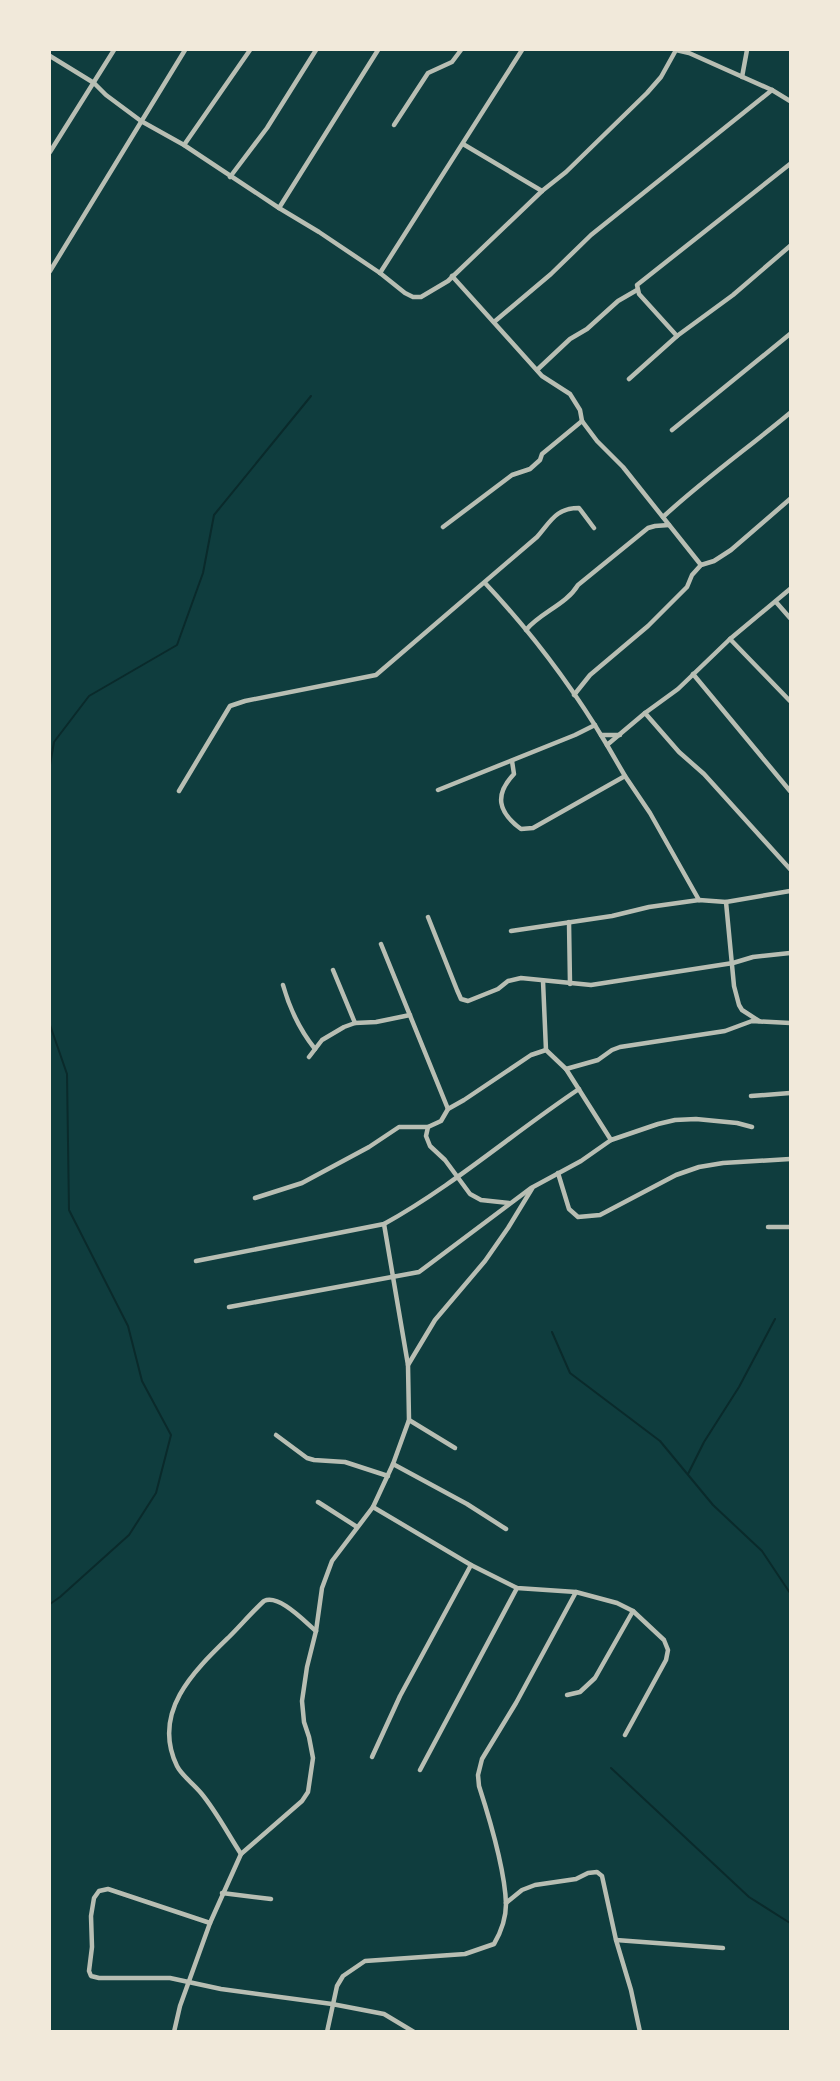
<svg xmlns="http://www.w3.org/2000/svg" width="840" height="2081" font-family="'PT Sans',sans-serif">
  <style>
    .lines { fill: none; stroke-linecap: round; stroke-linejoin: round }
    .stream { stroke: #0a2a2b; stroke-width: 2 }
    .minor { stroke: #b8beb3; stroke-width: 4.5 }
  </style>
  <rect width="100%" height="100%" fill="#0f3d3e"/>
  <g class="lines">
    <g class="stream">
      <polyline points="50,765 54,742 89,696 177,645 203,573 214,515 311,396"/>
      <polyline points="50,1025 67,1074 69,1210 128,1326 142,1381 171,1435 156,1493 129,1535 60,1597 50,1604"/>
      <polyline points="552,1332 570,1373 660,1441 713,1505 762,1551 790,1593"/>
      <polyline points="688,1474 704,1442 739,1387 775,1319"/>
      <polyline points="611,1768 749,1897 790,1923"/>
    </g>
    <g class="minor">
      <polyline points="676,50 689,53 772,90 790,101"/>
      <polyline points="50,56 94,83 106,95 141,121 184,145 279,208 319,232 380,273 405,293 413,297 421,297 448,281 542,191 566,172 647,93 661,77 676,50"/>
      <polyline points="742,77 747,50"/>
      <polyline points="394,125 428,73 452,62 461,50"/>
      <polyline points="463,144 542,191"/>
      <polyline points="184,145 250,50"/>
      <polyline points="50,152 114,50"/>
      <polyline points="230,177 267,128 316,50"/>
      <polyline points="279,208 378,50"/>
      <polyline points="50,271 185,50"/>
      <polyline points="380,273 522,50"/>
      <polyline points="452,276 542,376 570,394 580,410 582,421 597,441 623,467 701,565"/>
      <polyline points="494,322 551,274 591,235 772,90"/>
      <polyline points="677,336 639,294 637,285 790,164"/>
      <polyline points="537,370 570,339 587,329 618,301 637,290"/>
      <polyline points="629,379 677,336 733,295 790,246"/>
      <polyline points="672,430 790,334"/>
      <path d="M 663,517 C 703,480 748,448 790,413"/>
      <polyline points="443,527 512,475 530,469 540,460 542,454 582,421"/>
      <path d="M 485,583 C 531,632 573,688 607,745 L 645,713 L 678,689 L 730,639 L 790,589"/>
      <polyline points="776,602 790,618"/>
      <path d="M 526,630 C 541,612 566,605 578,585 L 648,528 L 655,526 L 669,525"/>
      <polyline points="730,639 790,701"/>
      <polyline points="693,674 790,791"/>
      <polyline points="574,695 590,675 648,626 687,587 692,575 701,565 714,561 731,550 790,499"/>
      <polyline points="645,713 679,752 704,774 790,869"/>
      <polyline points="601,735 620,735"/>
      <polyline points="607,745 625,776 650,813 699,900"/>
      <path d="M 512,761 L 514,774 C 494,795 498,812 521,829 L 533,828 L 625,776"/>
      <polyline points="438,790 575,735 595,725"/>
      <path d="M 179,791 L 230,706 L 245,701 L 376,675 L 537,537 C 551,521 556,508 579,508 L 594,528"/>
      <polyline points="726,902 734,986 739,1005 742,1010 759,1021"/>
      <polyline points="428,917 457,990 461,999 468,1001 498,989 508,981 521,978 591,985 733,963 753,957 790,953"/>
      <polyline points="569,922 570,984"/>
      <polyline points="511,931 612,916 649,907 699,900 726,902 790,891"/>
      <polyline points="381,944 448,1109"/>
      <polyline points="333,970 355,1023"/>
      <polyline points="543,981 546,1050"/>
      <path d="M 283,985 C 290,1010 299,1029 315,1049"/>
      <polyline points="309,1057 322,1040 344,1027 355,1023 376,1022 410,1015"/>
      <polyline points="751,1096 790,1093"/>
      <polyline points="428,1127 426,1136 430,1146 445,1160 470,1194 481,1200 509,1203"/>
      <polyline points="611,1140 566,1069 598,1060 612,1050 620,1047 725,1031 752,1021 790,1023"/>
      <polyline points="558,1173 569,1209 578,1217 600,1215 676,1175 699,1167 723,1163 790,1159"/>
      <polyline points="255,1198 302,1183 369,1147 399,1127 428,1127 441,1121 448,1109 464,1100 531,1055 546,1050 566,1069"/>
      <polyline points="384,1224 408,1365"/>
      <polyline points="768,1227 790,1227"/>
      <path d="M 196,1261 L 384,1224 C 453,1186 513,1133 579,1089"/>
      <polyline points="229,1307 419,1272 531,1188"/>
      <polyline points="409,1420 455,1448"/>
      <polyline points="276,1435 307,1458 314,1460 345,1462 388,1476"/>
      <polyline points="393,1464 467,1504 506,1529"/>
      <polyline points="318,1502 357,1527"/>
      <polyline points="373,1507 471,1565 517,1588 576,1592 617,1603 633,1611 664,1640 668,1650 666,1660 625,1735"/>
      <polyline points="567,1695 580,1692 595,1678 633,1611"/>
      <polyline points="372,1757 400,1696 471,1565"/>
      <polyline points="420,1770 517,1588"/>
      <path d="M 241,1854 C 228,1834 216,1811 201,1793 C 194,1784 182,1776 177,1766 C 151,1712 194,1671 229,1637 C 241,1625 252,1612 264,1601 C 279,1594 304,1621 316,1631"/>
      <polyline points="222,1893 271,1899"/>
      <polyline points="506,1903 522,1890 535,1885 576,1879 588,1873 597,1872 602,1876 616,1940 631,1990 640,2032"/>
      <polyline points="210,1923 108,1889 99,1891 94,1898 91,1916 92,1947 89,1971 91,1976 99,1978 170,1978 221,1989 332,2004 384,2014 414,2032"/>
      <polyline points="616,1940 723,1948"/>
      <polyline points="174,2032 180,2006 210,1923 241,1854 302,1801 308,1792 313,1758 309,1737 304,1722 302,1701 307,1667 316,1631 322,1588 332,1561 373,1507 393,1464 409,1420 408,1365 435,1320 485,1261 508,1228 533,1187 581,1161 611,1140 658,1124 675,1120 696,1119 737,1123 752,1127"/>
      <path d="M 327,2032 L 337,1986 L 343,1976 L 365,1961 L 465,1954 L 494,1944 C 501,1932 506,1919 506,1904 C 505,1869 490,1820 479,1786 L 478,1775 L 482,1759 L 516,1703 L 576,1592"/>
    </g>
  </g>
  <rect width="840" height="2081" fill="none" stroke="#f1e9da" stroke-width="102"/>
</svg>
